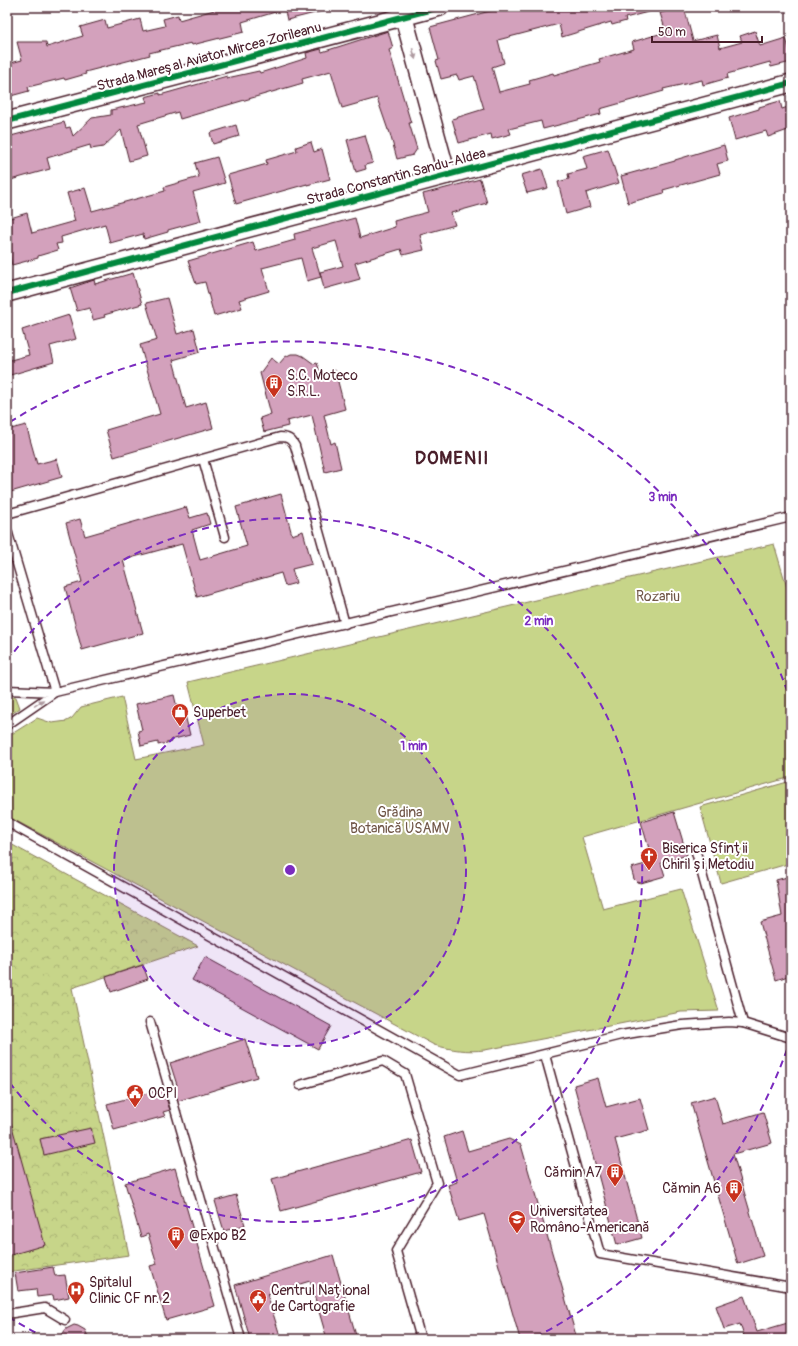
<svg xmlns="http://www.w3.org/2000/svg" width="798" height="1346" font-family="Pangolin,sans-serif">
  <style>
    .green { fill: #c7d589; stroke: #887a5a }
    .park { fill: url(#park-crowns); stroke: #887a5a }
    .building { fill: #d3a1bc; stroke: #4a1f2b }
    .lines { fill: none; stroke-linecap: round; stroke-linejoin: round }
    .service-casing { stroke: #4a1f2b; stroke-width: 11 }
    .minor-casing { stroke: #4a1f2b; stroke-width: 20 }
    .service { stroke: #fff; stroke-width: 8 }
    .minor { stroke: #fff; stroke-width: 17 }
    .cycleway-casing { stroke: #fff; stroke-width: 8 }
    .cycleway { stroke: #00873e; stroke-width: 6 }
    .oneway { fill: #ae9aa0 }
    .ring { fill: none; stroke: #7b2cbf; stroke-width: 2; stroke-dasharray: 7 5 }
    .labels { text-anchor: middle; stroke-width: 4; stroke-linejoin: round; paint-order: stroke }
    .street-label { font-size: 14px; fill: #4a1f2b; stroke: #fff }
    .poi-label { font-size: 14px; fill: #4a1f2b; stroke: #fff; text-anchor: start }
    .park-label { font-size: 14px; fill: #705647; stroke: #fff }
    .district-label { font-size: 18px; font-weight: bold; letter-spacing: 1px; fill: #4a1f2b; stroke: #fff }
    .centre { fill: #7b2cbf; stroke: #fff; stroke-width: 2 }
    .ring-label { font-size: 12px; text-anchor: middle; font-weight: bold; fill: #7b2cbf; stroke: #fff; stroke-width: 4; stroke-linejoin: round; paint-order: stroke }
  </style>
  <defs>
    <pattern id="park-crowns" width="20" height="18" patternUnits="userSpaceOnUse"><rect width="20" height="18" fill="#c7d589"/><path d="M2 6a3 3 0 1 1 6 0M12 15a3 3 0 1 1 6 0" fill="none" stroke="#acb676"/></pattern>
  </defs>
  <rect width="100%" height="100%" fill="#fff"/>
  <filter id="ink" filterUnits="userSpaceOnUse"><feTurbulence type="fractalNoise" baseFrequency=".025" numOctaves="2"/><feDisplacementMap in="SourceGraphic" scale="8" xChannelSelector="R" yChannelSelector="G"/><feConvolveMatrix kernelMatrix="1 2 1 2 8 2 1 2 1" color-interpolation-filters="sRGB"/></filter>
  <g filter="url(#ink)">
    <g class="green">
      <path d="M 774,544 L 791,601 L 791,777 L 582,837 L 603,909 L 681,889 L 719,1011 L 681,1012 L 485,1050 C 467,1052 452,1050 434,1045 L 7,816 L 7,737 L 37,718 L 52,723 L 67,721 L 72,718 L 81,707 L 122,697 L 136,759 L 204,745 L 188,682 Z"/>
      <polygon points="7,697 16,697 20,708 7,717"/>
      <polygon points="791,781 791,863 721,883 700,807"/>
    </g>
    <polygon class="park" points="7,842 198,946 72,988 129,1255 7,1272"/>
    <g class="building">
      <polygon points="213,7 282,7 282,10 242,22 244,32 192,45 191,43 149,53 150,55 85,72 86,74 65,80 64,78 28,87 29,91 7,97 7,64 22,60 17,42 46,42 47,47 83,36 80,27 105,20 107,28 140,19 143,31 165,26 163,19 178,15 179,20 214,10"/>
      <polygon points="284,7 322,7 323,11 287,20"/>
      <polygon points="505,7 651,7 652,11 625,18 626,21 612,25 611,22 562,37 559,24 498,40 504,63 492,67 499,92 530,84 529,80 553,73 554,75 600,62 599,59 634,49 632,42 666,32 660,13 684,7 693,41 717,35 720,48 742,42 740,36 755,31 760,46 786,38 791,56 791,62 771,67 770,62 727,74 728,78 703,85 702,80 663,89 664,91 600,109 601,114 543,129 541,121 509,129 511,134 492,139 491,134 459,143 452,119 484,109 474,76 459,80 457,75 441,79 436,61 439,60 430,27"/>
      <polygon points="388,31 393,48 389,50 411,123 409,123 417,149 413,155 397,159 389,130 388,130 377,98 342,108 331,71 302,79 303,83 180,119 178,112 138,124 147,156 129,161 121,130 103,147 91,149 90,145 47,158 50,169 7,181 7,137 64,122 66,128 70,127 73,136 92,118 111,115 111,110 147,102 145,97 160,93 160,95 227,76 227,78 259,71 260,73 307,58 306,53 321,49 322,52"/>
      <polygon points="780,101 782,109 791,106 791,129 768,137 766,131 735,140 729,118 759,109 759,107"/>
      <polygon points="236,125 239,136 213,144 210,133"/>
      <polygon points="365,135 373,163 365,165 366,169 356,172 347,140"/>
      <polygon points="311,142 314,152 322,149 330,179 307,185 307,184 236,204 228,175 267,164 266,160 297,151 296,147"/>
      <polygon points="724,145 728,161 717,164 720,174 663,190 664,193 628,203 621,176 675,161 675,160"/>
      <polygon points="608,149 619,183 586,193 590,207 566,214 558,182 569,179 568,174 587,169 583,156"/>
      <polygon points="217,157 225,183 193,192 201,221 168,230 168,232 144,239 143,234 110,243 105,224 61,237 62,243 56,244 58,250 38,256 38,258 12,265 7,246 7,219 27,213 32,233 75,221 67,193 85,188 92,211 165,191 164,187 199,177 195,163"/>
      <polygon points="542,169 548,188 527,193 521,175"/>
      <polygon points="480,179 487,203 451,213 455,225 420,235 424,250 403,255 401,249 355,263 360,279 324,289 320,272 343,266 336,241 312,248 321,277 307,281 301,258 262,268 269,291 239,300 242,308 214,316 205,282 196,284 188,261 253,242 256,251 295,240 294,234 355,218 360,238 395,227 394,221 428,212 423,194"/>
      <polygon points="133,273 142,304 104,315 105,317 93,320 90,308 77,311 70,288 94,280 95,284"/>
      <polygon points="167,298 177,334 194,329 200,352 173,360 186,408 206,402 213,428 114,457 106,430 160,414 140,345 157,340 146,303"/>
      <polygon points="69,315 76,339 50,346 54,362 7,376 7,361 29,355 22,330"/>
      <polygon points="291,354 298,354 303,356 314,364 317,363 321,375 335,370 345,409 324,415 331,444 335,442 341,468 325,472 312,415 287,421 288,426 264,432 260,418 271,414 260,373 271,358 279,364 285,357"/>
      <polygon points="26,425 37,464 57,459 62,477 7,493 7,430"/>
      <polygon points="281,494 292,535 303,531 312,564 292,569 296,583 285,586 281,573 197,597 182,544 123,560 143,633 82,650 65,587 82,582 66,523 80,519 85,536 186,507 190,518 207,513 210,524 192,530 200,560 247,546 236,507"/>
      <polygon points="174,695 179,716 185,715 190,735 170,740 171,742 158,745 158,742 141,746 138,731 142,730 136,704"/>
      <polygon points="674,812 687,855 661,863 665,876 641,883 637,882 634,879 631,868 653,862 641,822"/>
      <polygon points="791,876 791,975 776,980 760,922 782,916 776,880"/>
      <polygon points="205,957 331,1026 318,1049 192,980"/>
      <polygon points="143,965 148,979 111,992 106,977"/>
      <polygon points="245,1039 257,1077 178,1101 174,1086 177,1085 170,1063"/>
      <polygon points="598,1078 606,1107 640,1098 649,1130 615,1139 642,1238 617,1245 574,1085"/>
      <polygon points="163,1089 170,1110 163,1112 165,1116 114,1130 107,1104"/>
      <polygon points="715,1096 723,1124 763,1112 772,1143 733,1154 763,1256 738,1264 691,1103"/>
      <polygon points="11,1123 45,1245 7,1256 7,1124"/>
      <polygon points="91,1128 95,1143 44,1155 40,1139"/>
      <polygon points="462,1131 468,1151 509,1139 521,1145 577,1339 520,1339 484,1214 459,1221 448,1185 457,1182 444,1137"/>
      <polygon points="412,1140 421,1172 281,1211 272,1179"/>
      <polygon points="175,1168 215,1306 166,1320 150,1266 157,1264 148,1234 141,1237 125,1183"/>
      <polygon points="236,1195 245,1225 224,1231 215,1201"/>
      <polygon points="333,1255 357,1339 327,1339 310,1281 267,1294 281,1339 250,1339 235,1285"/>
      <polygon points="53,1267 55,1276 65,1275 69,1297 54,1300 53,1295 37,1297 36,1289 18,1291 15,1273"/>
      <polygon points="744,1296 757,1332 791,1322 791,1339 745,1339 740,1324 724,1329 716,1306"/>
      <polygon points="74,1325 78,1326 85,1330 89,1339 59,1339 66,1329"/>
    </g>
    <g class="lines">
      <defs>
        <g id="service">
          <polyline points="203,459 225,537"/>
          <path d="M 7,514 L 280,437 C 288,437 291,439 295,446 L 345,624"/>
          <polyline points="7,530 55,692 791,517"/>
          <polyline points="7,690 55,692 7,725"/>
          <polyline points="7,822 460,1075 621,1035 682,1025 729,1022 743,1023 791,1038"/>
          <polyline points="696,852 743,1023"/>
          <polyline points="150,1022 241,1339"/>
          <polyline points="545,1055 600,1254 791,1287"/>
          <polyline points="300,1085 383,1061 405,1074 437,1183 396,1251 421,1339"/>
          <polyline points="7,1314 45,1308 65,1320"/>
        </g>
        <g id="minor">
          <polyline points="401,7 447,175"/>
          <polyline points="7,121 440,7"/>
          <polyline points="7,293 791,83"/>
        </g>
      </defs>
      <use href="#service" class="service-casing"/>
      <use href="#minor" class="minor-casing"/>
      <use href="#service" class="service"/>
      <use href="#minor" class="minor"/>
      <defs>
        <g id="cycleway">
          <polyline points="7,121 440,7"/>
          <polyline points="7,293 791,83"/>
        </g>
      </defs>
      <use href="#cycleway" class="cycleway-casing"/>
      <use href="#cycleway" class="cycleway"/>
    </g>
    <defs><path id="oneway-solid" d="M-6-.8H1V-3.2L6.5 0L1 3.2V.8H-6Z"/></defs>
    <g class="oneway">
      <use href="#oneway-solid" transform="translate(414 54) rotate(75)"/>
      <use href="#oneway-solid" transform="translate(39 703) rotate(-35)"/>
    </g>
  </g>
  <circle cx="290" cy="870" r="176" fill="#7b2cbf" fill-opacity=".12"/>
  <g class="ring">
    <circle cx="290" cy="870" r="176"/>
    <path d="M7 661A352 352 0 1 1 7 1079"/>
    <path d="M791 1038A528 528 0 0 1 534 1338M46 1338A528 528 0 0 1 10 1318M10 422A528 528 0 0 1 791 702"/>
  </g>
  <defs>
    <symbol id="building-pin" viewBox="-11 -11 22 30"><path d="M0 17L-7.5 6A9.5 9.5 0 1 1 7.5 6Z" fill="#c8321e" stroke="#fff"/><path d="M-4-6H4V6H1V3H-1V6H-4ZM-2.5-4.3h1.7v1.8h-1.7ZM.8-4.3h1.7v1.8H.8ZM-2.5-1h1.7V.8h-1.7ZM.8-1h1.7V.8H.8Z" fill="#fff"/></symbol>
    <symbol id="shop-pin" viewBox="-11 -11 22 30"><path d="M0 17L-7.5 6A9.5 9.5 0 1 1 7.5 6Z" fill="#c8321e" stroke="#fff"/><path d="M-5-2.5h2.3a2.7 3.5 0 0 1 5.4 0H5L5.5 6h-11ZM-1.5-2.5h3a1.5 2.3 0 0 0-3 0Z" fill="#fff"/></symbol>
    <symbol id="church-pin" viewBox="-11 -11 22 30"><path d="M0 17L-7.5 6A9.5 9.5 0 1 1 7.5 6Z" fill="#c8321e" stroke="#fff"/><path d="M-1.2-6h2.4v3.5h3.3v2.4h-3.3V6h-2.4V-.1h-3.3v-2.4h3.3Z" fill="#fff"/></symbol>
    <symbol id="civic-pin" viewBox="-11 -11 22 30"><path d="M0 17L-7.5 6A9.5 9.5 0 1 1 7.5 6Z" fill="#c8321e" stroke="#fff"/><path d="M-.6-6.5H3V-4.5H.6V-3L4-1V1h2V6H-6V1h2V-1L-.6-3ZM-1.2 2.5V6h2.4V2.5Z" fill="#fff"/></symbol>
    <symbol id="university-pin" viewBox="-11 -11 22 30"><path d="M0 17L-7.5 6A9.5 9.5 0 1 1 7.5 6Z" fill="#c8321e" stroke="#fff"/><path d="M0-5L7-2L0 1L-7-2ZM-4 1L0 2.5L4 1V4Q0 6-4 4Z" fill="#fff"/></symbol>
    <symbol id="hospital-pin" viewBox="-11 -11 22 30"><path d="M0 17L-7.5 6A9.5 9.5 0 1 1 7.5 6Z" fill="#c8321e" stroke="#fff"/><path d="M-5-5h3v3.5h4V-5h3V5h-3V1.5h-4V5h-3Z" fill="#fff"/></symbol>
  </defs>
  <g fill-rule="evenodd">
    <use href="#building-pin" x="264" y="373" width="20" height="27"/>
    <use href="#shop-pin" x="170" y="702" width="20" height="27"/>
    <use href="#church-pin" x="639" y="846" width="20" height="27"/>
    <use href="#civic-pin" x="125" y="1083" width="20" height="27"/>
    <use href="#building-pin" x="605" y="1162" width="20" height="27"/>
    <use href="#building-pin" x="724" y="1178" width="20" height="27"/>
    <use href="#university-pin" x="507" y="1209" width="20" height="27"/>
    <use href="#building-pin" x="166" y="1225" width="20" height="27"/>
    <use href="#hospital-pin" x="66" y="1280" width="20" height="27"/>
    <use href="#civic-pin" x="248" y="1288" width="20" height="27"/>
  </g>
  <g class="labels">
    <g class="street-label">
      <text transform="translate(209 56) rotate(-15)" y="5">Strada Mareșal Aviator Mircea Zorileanu</text>
      <text transform="translate(396 176) rotate(-15)" y="5">Strada Constantin Sandu-Aldea</text>
    </g>
    <g class="poi-label">
      <text x="287" y="380">S.C. Moteco<tspan x="287" dy="16">S.R.L.</tspan></text>
      <text x="193" y="717">Superbet</text>
      <text x="662" y="853">Biserica Sfinții<tspan x="662" dy="16">Chiril și Metodiu</tspan></text>
      <text x="148" y="1098">OCPI</text>
      <text x="602" y="1177" text-anchor="end">Cămin A7</text>
      <text x="721" y="1193" text-anchor="end">Cămin A6</text>
      <text x="530" y="1216">Universitatea<tspan x="530" dy="16">Româno-Americană</tspan></text>
      <text x="189" y="1240">@Expo B2</text>
      <text x="89" y="1287">Spitalul<tspan x="89" dy="16">Clinic CF nr. 2</tspan></text>
      <text x="271" y="1295">Centrul Național<tspan x="271" dy="16">de Cartografie</tspan></text>
    </g>
    <g class="park-label">
      <text x="658" y="601">Rozariu</text>
      <text x="400" y="817">Grădina<tspan x="400" dy="16">Botanică USAMV</tspan></text>
    </g>
    <g class="district-label">
      <text x="452" y="464">DOMENII</text>
    </g>
  </g>
  <circle cx="290" cy="870" r="6" class="centre"/>
  <g class="ring-label">
    <text x="663" y="501">3 min</text>
    <text x="539" y="625">2 min</text>
    <text x="414" y="750">1 min</text>
  </g>
  <rect width="798" height="1346" fill="none" stroke="#fff" stroke-width="24"/>
  <rect x="12" y="12" width="774" height="1322" fill="none" stroke="#4a1f2b" stroke-width="1.5" filter="url(#ink)"/>
  <path d="M652 36v6h110v-6" fill="none" stroke="#4a1f2b" stroke-width="2"/>
  <text x="658" y="36" font-size="12" fill="#4a1f2b" stroke="#ffffff" stroke-width="3" paint-order="stroke">50 m</text>
</svg>
